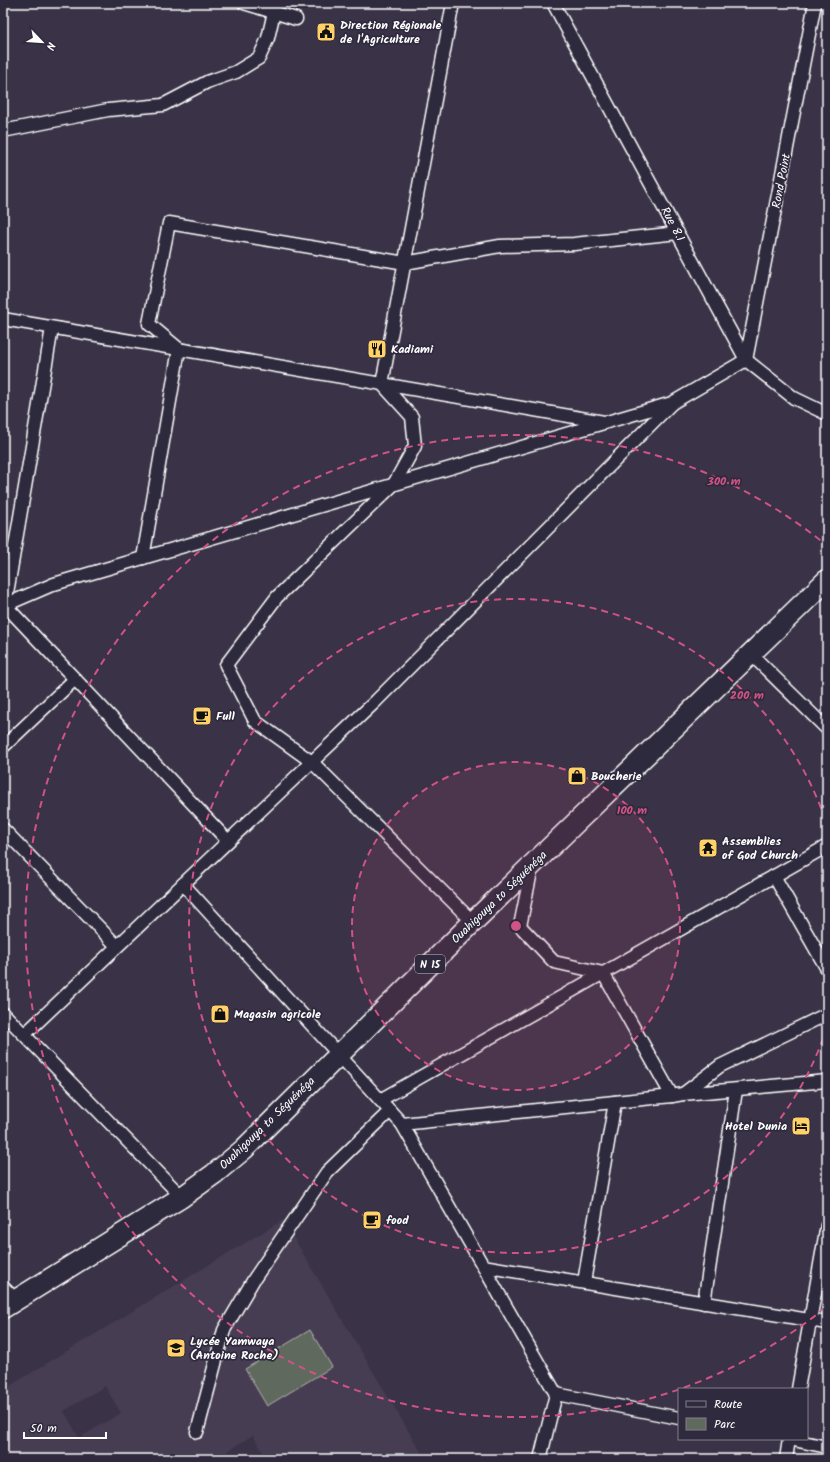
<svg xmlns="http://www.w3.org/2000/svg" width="830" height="1462" font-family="Kalam,sans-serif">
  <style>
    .built { fill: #473d53; fill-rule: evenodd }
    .green { fill: #60695d; stroke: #b0b4ae }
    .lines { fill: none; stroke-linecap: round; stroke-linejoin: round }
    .street-casing { stroke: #fff; stroke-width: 15 }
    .primary-casing { stroke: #fff; stroke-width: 23 }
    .street { stroke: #2f2a3d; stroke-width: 12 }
    .primary { stroke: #2f2a3d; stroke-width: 20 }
    .ring { fill: none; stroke: #d15284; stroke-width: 2; stroke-dasharray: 7 5 }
    .labels { text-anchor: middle; stroke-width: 3.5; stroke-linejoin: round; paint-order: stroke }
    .shield { fill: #2f2a3d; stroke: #c1bfc5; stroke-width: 1 }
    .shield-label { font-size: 11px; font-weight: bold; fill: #fff }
    .poi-label { font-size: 12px; font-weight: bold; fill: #fff; stroke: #2f2a3d; text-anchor: start }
    .street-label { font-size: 12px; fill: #fff; stroke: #2f2a3d }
    .centre { fill: #d15284; stroke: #2f2a3d; stroke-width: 2 }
    .ring-label { font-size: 12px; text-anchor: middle; font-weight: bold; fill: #d15284; stroke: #2f2a3d; stroke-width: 3.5; stroke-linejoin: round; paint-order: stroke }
  </style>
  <rect width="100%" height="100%" fill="#3a3347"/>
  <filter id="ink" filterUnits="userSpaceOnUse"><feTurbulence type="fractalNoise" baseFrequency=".025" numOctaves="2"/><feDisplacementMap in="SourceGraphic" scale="8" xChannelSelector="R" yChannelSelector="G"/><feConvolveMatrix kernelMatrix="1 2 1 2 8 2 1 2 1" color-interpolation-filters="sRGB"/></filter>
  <g filter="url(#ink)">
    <path class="built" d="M 283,1220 L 425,1459 L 267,1459 L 253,1435 L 227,1451 L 231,1459 L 3,1459 L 3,1390 ZM 105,1386 L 121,1413 L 79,1438 L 64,1411 Z"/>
    <polygon class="green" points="310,1330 332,1367 267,1406 245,1369"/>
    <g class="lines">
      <defs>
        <g id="street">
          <polyline points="244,3 296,19"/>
          <polyline points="453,3 382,384 412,417 415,446 394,484 277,597 226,665 255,721 312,762 473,922"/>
          <polyline points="553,3 746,360 794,398 827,414"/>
          <polyline points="3,131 108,110 163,105 207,82 236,72 259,58 268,38 274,12"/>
          <polyline points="3,319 604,422"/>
          <polyline points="52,328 5,605 228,841"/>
          <polyline points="143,558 179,349 149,324 169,223 405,263 500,246 574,244 678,233"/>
          <polyline points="3,606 54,584 672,403 746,360 815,3"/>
          <polyline points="751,654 827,729"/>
          <polyline points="3,747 75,679"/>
          <polyline points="3,829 117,946"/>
          <polyline points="532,867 520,926 554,962 603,973 672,1096"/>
          <polyline points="774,876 827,969"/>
          <polyline points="183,884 402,1124 672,1096 683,1094 827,1081"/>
          <polyline points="3,1013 182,1197"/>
          <polyline points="25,1034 376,701 671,404"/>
          <polyline points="683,1094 720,1066 827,1014"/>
          <polyline points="380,1100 827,846"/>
          <polyline points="402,1124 556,1394 540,1459"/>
          <polyline points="483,1266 827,1323"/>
          <polyline points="584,1282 615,1102"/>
          <polyline points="3,1287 16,1300"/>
          <polyline points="704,1303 736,1090"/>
          <polyline points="798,1389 827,1225"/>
          <polyline points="556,1394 679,1418"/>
          <polyline points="197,1432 224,1330 254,1279 327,1172 390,1111"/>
          <polyline points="789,1439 827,1447"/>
          <polyline points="786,1459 789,1439"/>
        </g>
        <polyline id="primary" points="3,1308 182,1197 214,1174 244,1149 473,922 827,580"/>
      </defs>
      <use href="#street" class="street-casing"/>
      <use href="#primary" class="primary-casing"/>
      <use href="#street" class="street"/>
      <use href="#primary" class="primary"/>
    </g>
  </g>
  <circle cx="516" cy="926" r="164" fill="#d15284" fill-opacity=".12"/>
  <g class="ring">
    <circle cx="516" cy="926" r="164"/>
    <path d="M827 1027A327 327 0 1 1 827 825"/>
    <path d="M825 1308A491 491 0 1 1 825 544"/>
  </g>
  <defs>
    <symbol id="civic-square" viewBox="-11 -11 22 22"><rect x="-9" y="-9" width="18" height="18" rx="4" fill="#ffd166" stroke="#2f2a3d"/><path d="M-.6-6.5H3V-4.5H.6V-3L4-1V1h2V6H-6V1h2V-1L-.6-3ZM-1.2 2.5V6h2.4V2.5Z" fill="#111"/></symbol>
    <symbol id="restaurant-square" viewBox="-11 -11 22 22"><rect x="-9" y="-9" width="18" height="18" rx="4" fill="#ffd166" stroke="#2f2a3d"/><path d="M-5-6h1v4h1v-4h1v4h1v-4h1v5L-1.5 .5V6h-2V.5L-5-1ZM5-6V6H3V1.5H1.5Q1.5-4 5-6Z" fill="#111"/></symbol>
    <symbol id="cafe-square" viewBox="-11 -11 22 22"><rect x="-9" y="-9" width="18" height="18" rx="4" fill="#ffd166" stroke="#2f2a3d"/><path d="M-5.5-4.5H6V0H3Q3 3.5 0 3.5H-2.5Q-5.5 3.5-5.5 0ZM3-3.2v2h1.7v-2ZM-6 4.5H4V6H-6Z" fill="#111"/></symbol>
    <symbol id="shop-square" viewBox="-11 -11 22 22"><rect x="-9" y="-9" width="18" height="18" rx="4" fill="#ffd166" stroke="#2f2a3d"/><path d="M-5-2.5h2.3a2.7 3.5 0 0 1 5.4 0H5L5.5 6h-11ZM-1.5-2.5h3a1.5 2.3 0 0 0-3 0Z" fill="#111"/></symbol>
    <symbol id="temple-square" viewBox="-11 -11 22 22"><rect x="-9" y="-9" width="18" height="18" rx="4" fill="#ffd166" stroke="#2f2a3d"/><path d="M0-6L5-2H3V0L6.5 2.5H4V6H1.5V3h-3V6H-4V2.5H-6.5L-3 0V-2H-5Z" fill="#111"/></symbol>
    <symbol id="hotel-square" viewBox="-11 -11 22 22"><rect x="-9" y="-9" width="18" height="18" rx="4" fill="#ffd166" stroke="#2f2a3d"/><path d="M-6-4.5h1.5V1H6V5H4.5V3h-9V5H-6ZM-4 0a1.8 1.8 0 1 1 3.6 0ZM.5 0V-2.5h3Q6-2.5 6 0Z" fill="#111"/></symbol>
    <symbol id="school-square" viewBox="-11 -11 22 22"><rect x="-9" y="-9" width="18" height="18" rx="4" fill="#ffd166" stroke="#2f2a3d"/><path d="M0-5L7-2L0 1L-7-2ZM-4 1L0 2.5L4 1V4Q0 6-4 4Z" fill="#111"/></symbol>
  </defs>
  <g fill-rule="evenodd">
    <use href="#civic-square" x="315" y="21" width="22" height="22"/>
    <use href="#restaurant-square" x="366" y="338" width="22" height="22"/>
    <use href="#cafe-square" x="191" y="705" width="22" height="22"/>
    <use href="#shop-square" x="566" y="765" width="22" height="22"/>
    <use href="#temple-square" x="697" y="837" width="22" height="22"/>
    <use href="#shop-square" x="209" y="1003" width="22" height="22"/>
    <use href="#hotel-square" x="790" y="1115" width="22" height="22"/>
    <use href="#cafe-square" x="361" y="1209" width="22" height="22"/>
    <use href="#school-square" x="165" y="1337" width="22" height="22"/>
  </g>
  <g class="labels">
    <rect class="shield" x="415" y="955" width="30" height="18" rx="3"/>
    <g class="shield-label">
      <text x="430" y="968">N 15</text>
    </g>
    <g class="poi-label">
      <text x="340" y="29">Direction Régionale<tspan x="340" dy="14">de l'Agriculture</tspan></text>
      <text x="391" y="353">Kadiami</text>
      <text x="216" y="720">Full</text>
      <text x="591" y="780">Boucherie</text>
      <text x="722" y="845">Assemblies<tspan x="722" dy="14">of God Church</tspan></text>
      <text x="234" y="1018">Magasin agricole</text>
      <text x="787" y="1130" text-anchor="end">Hotel Dunia</text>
      <text x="386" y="1224">food</text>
      <text x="190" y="1345">Lycée Yamwaya<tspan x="190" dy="14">(Antoine Roche)</tspan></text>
    </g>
    <g class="street-label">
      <text transform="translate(781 181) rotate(-79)" y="4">Rond Point</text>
      <text transform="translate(673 224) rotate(62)" y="4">Rue 8.1</text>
      <text transform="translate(499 897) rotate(-44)" y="4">Ouahigouya to Séguénéga</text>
      <text transform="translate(267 1123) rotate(-44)" y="4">Ouahigouya to Séguénéga</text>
    </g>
  </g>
  <circle cx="516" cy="926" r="6" class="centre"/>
  <g class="ring-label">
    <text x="724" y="485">300 m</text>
    <text x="747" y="699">200 m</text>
    <text x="632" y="814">100 m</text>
  </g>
  <rect width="830" height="1462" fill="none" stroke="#2f2a3d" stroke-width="16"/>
  <rect x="8" y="8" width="814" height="1446" fill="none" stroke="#fff" stroke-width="1.5" filter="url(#ink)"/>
  <rect x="678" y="1388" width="130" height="52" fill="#2f2a3d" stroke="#827f8b"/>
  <rect x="686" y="1401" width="20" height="6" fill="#2f2a3d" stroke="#827f8b"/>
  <text x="714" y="1408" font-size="12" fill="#ffffff">Route</text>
  <rect x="686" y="1418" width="20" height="12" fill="#60695d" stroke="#827f8b"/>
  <text x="714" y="1428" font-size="12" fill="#ffffff">Parc</text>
  <g transform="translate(42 42) rotate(115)" stroke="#2f2a3d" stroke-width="3" paint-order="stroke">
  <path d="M0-3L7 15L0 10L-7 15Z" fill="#ffffff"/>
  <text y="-6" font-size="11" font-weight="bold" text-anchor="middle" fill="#ffffff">N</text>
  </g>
  <path d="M24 1432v6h82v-6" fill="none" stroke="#ffffff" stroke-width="2"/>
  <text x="30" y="1432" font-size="12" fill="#ffffff" stroke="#2f2a3d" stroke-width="3" paint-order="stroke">50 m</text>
</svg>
